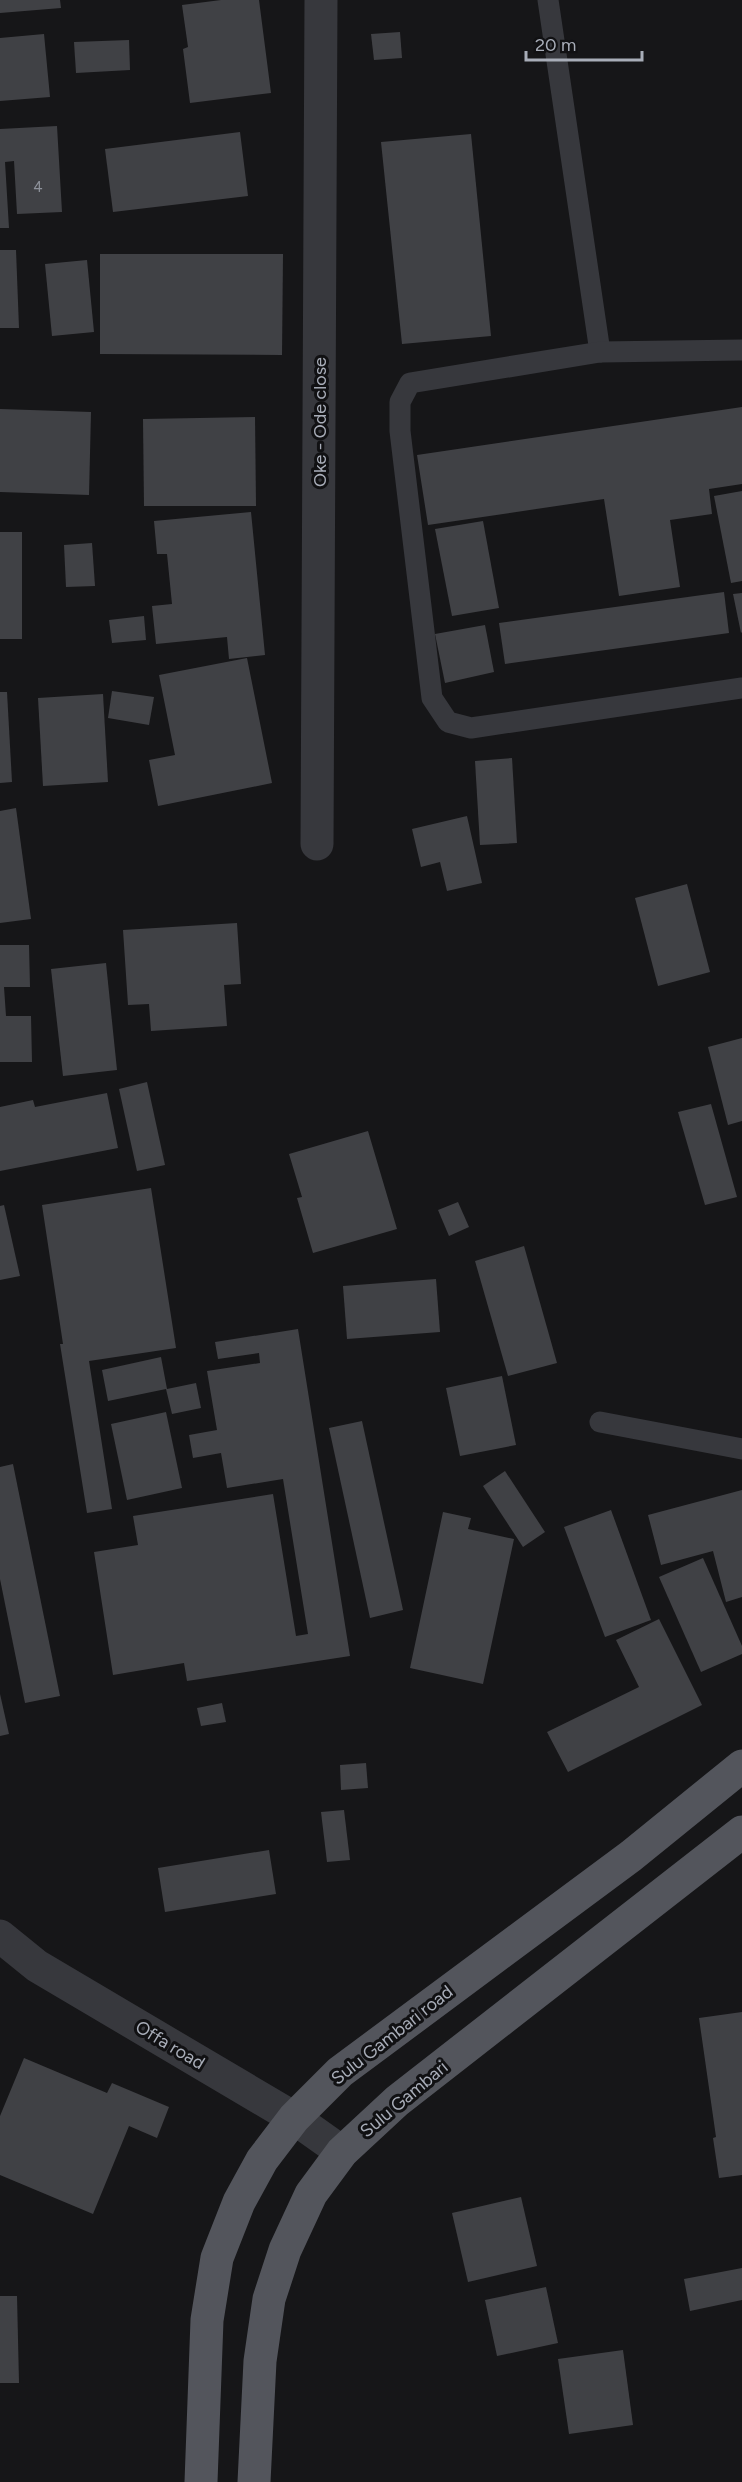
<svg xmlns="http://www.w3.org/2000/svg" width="742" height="2482" font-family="Figtree,sans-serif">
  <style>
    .building { fill: #404145 }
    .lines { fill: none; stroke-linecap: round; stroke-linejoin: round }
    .service { stroke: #37383d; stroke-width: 21 }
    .minor { stroke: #37383d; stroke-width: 33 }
    .tertiary { stroke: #37383d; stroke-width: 33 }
    .primary { stroke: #53555c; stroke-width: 33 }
    .labels { text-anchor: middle; stroke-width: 6; stroke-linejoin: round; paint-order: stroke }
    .number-label { font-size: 15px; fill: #8e929b }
    .street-label { font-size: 18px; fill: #a8adb8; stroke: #111113 }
  </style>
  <rect width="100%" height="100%" fill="#161618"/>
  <g class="building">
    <polygon points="0,0 60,0 61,8 0,13"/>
    <polygon points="221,0 259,0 271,93 190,103 183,49 188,47 182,5"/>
    <polygon points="400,32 402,58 374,60 371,34"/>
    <polygon points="44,34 50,97 0,101 0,38"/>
    <polygon points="129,40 130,70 76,73 74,42"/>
    <polygon points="57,126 62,212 17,214 14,161 5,162 9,228 0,228 0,129"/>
    <polygon points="240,132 248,196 113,212 105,149"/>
    <polygon points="471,134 491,336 402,344 381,142"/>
    <polygon points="0,250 16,250 19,328 0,328"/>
    <polygon points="100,254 283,254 282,355 100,354"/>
    <polygon points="87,260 94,332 52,336 45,264"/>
    <polygon points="742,407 742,484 709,489 712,514 670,520 680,587 619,596 604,499 428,525 417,455"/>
    <polygon points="0,409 91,412 89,495 0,492"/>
    <polygon points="255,417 256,506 144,506 143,419"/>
    <polygon points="742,491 742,581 731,583 714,496"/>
    <polygon points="251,512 265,655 229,659 227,637 156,644 152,606 172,604 167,554 157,554 154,521"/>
    <polygon points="483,521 499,608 452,616 435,529"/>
    <rect x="0" y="532" width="22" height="107"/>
    <polygon points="92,543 95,586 66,587 64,545"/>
    <polygon points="724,592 729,633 505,664 499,623"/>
    <polygon points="742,593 742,632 741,633 733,594"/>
    <polygon points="144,616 146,640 112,643 109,620"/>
    <polygon points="485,625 494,672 445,683 435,634"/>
    <polygon points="247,658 272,783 158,806 149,760 175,755 159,675"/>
    <polygon points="112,691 154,697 149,725 108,718"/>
    <polygon points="0,692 7,692 12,782 0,783"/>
    <polygon points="103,694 108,782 43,786 38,698"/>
    <polygon points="512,758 517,843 480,845 475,761"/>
    <polygon points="16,808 31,919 0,923 0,811"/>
    <polygon points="467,816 482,883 447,891 440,862 421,867 412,829"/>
    <polygon points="687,884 710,972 658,986 635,898"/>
    <polygon points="237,923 241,984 224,985 227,1026 151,1031 149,1004 128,1005 123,930"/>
    <polygon points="0,945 29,945 30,987 4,987 6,1016 31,1016 32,1062 0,1062"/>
    <polygon points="106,963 117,1070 63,1076 51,969"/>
    <polygon points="742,1038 742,1121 728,1125 708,1047"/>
    <polygon points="147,1082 165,1165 137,1171 119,1089"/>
    <polygon points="107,1093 118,1148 0,1171 0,1107 33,1100 35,1107"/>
    <polygon points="711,1104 737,1197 705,1205 678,1112"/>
    <polygon points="368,1131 397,1229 313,1253 297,1198 302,1197 289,1154"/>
    <polygon points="151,1188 176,1348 89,1361 112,1509 87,1513 60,1344 63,1344 42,1205"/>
    <polygon points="458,1202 469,1227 449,1236 438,1210"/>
    <polygon points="4,1205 20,1276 0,1280 0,1206"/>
    <polygon points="524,1246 557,1363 508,1376 475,1261"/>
    <polygon points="436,1279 440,1332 347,1339 343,1286"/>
    <polygon points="298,1329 350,1656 187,1681 184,1663 113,1675 94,1552 138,1545 133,1516 273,1494 296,1636 308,1634 283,1479 227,1488 221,1453 193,1458 189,1435 217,1430 207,1371 260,1363 259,1353 218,1359 215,1342"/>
    <polygon points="161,1357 167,1389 196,1383 201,1408 172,1414 166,1389 108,1401 102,1370"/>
    <polygon points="502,1376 516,1445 460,1456 446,1388"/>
    <polygon points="166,1412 182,1488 127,1500 111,1424"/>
    <polygon points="362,1421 403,1610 370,1618 329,1428"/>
    <polygon points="13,1464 60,1696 25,1703 0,1579 0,1467"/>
    <polygon points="505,1471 545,1532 523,1547 483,1486"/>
    <polygon points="742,1490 742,1597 726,1602 713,1551 661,1565 648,1515"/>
    <polygon points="611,1510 651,1620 605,1637 564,1527"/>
    <polygon points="443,1512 471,1518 468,1529 514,1539 483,1684 410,1668"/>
    <polygon points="703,1558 742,1646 742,1654 701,1672 659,1577"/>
    <polygon points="659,1619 702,1705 568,1772 547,1732 639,1687 616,1640"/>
    <polygon points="0,1694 9,1734 0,1736"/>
    <polygon points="222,1703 226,1722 201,1726 197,1708"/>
    <polygon points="366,1763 368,1788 341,1790 340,1765"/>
    <polygon points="344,1810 350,1860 327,1862 321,1812"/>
    <polygon points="269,1850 276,1894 165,1912 158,1868"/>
    <polygon points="742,2012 742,2175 719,2178 713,2138 716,2137 699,2018"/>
    <polygon points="24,2058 107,2093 112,2083 169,2107 157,2138 129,2126 93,2214 0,2175 0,2116"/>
    <polygon points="521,2197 537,2266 468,2282 452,2213"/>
    <polygon points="742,2268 742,2300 690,2311 684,2279"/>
    <polygon points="546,2287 558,2343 497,2356 485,2300"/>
    <polygon points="0,2296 17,2296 19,2383 0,2383"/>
    <polygon points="623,2350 633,2425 569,2434 558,2359"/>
  </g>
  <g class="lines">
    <g class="service">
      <polyline points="548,0 600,352"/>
      <polyline points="742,350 600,352 410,383 400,402 400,431 432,698 448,722 471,728 742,688"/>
      <polyline points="600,1422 742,1449"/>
    </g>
    <polyline class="minor" points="317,844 321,0"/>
    <polyline class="tertiary" points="0,1936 37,1966 294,2118 342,2152"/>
    <g class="primary">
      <polyline points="201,2482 207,2320 217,2258 239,2202 262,2160 294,2118 340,2072 631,1856 742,1766"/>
      <polyline points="254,2482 260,2361 269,2299 285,2250 311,2194 342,2152 397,2101 742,1832"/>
    </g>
  </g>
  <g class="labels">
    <g class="number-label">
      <text x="38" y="192">4</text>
    </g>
    <g class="street-label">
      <text transform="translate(320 422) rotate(-90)" y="6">Oke - Ode close</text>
      <text transform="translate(392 2035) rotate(-38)" y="6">Sulu Gambari road</text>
      <text transform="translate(170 2045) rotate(31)" y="6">Offa road</text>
      <text transform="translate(404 2099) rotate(-40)" y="6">Sulu Gambari</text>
    </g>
  </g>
  <path d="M526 51v9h116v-9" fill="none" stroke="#a8adb8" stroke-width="3"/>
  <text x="535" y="51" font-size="18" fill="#a8adb8" stroke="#111113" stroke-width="4.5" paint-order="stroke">20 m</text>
</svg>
